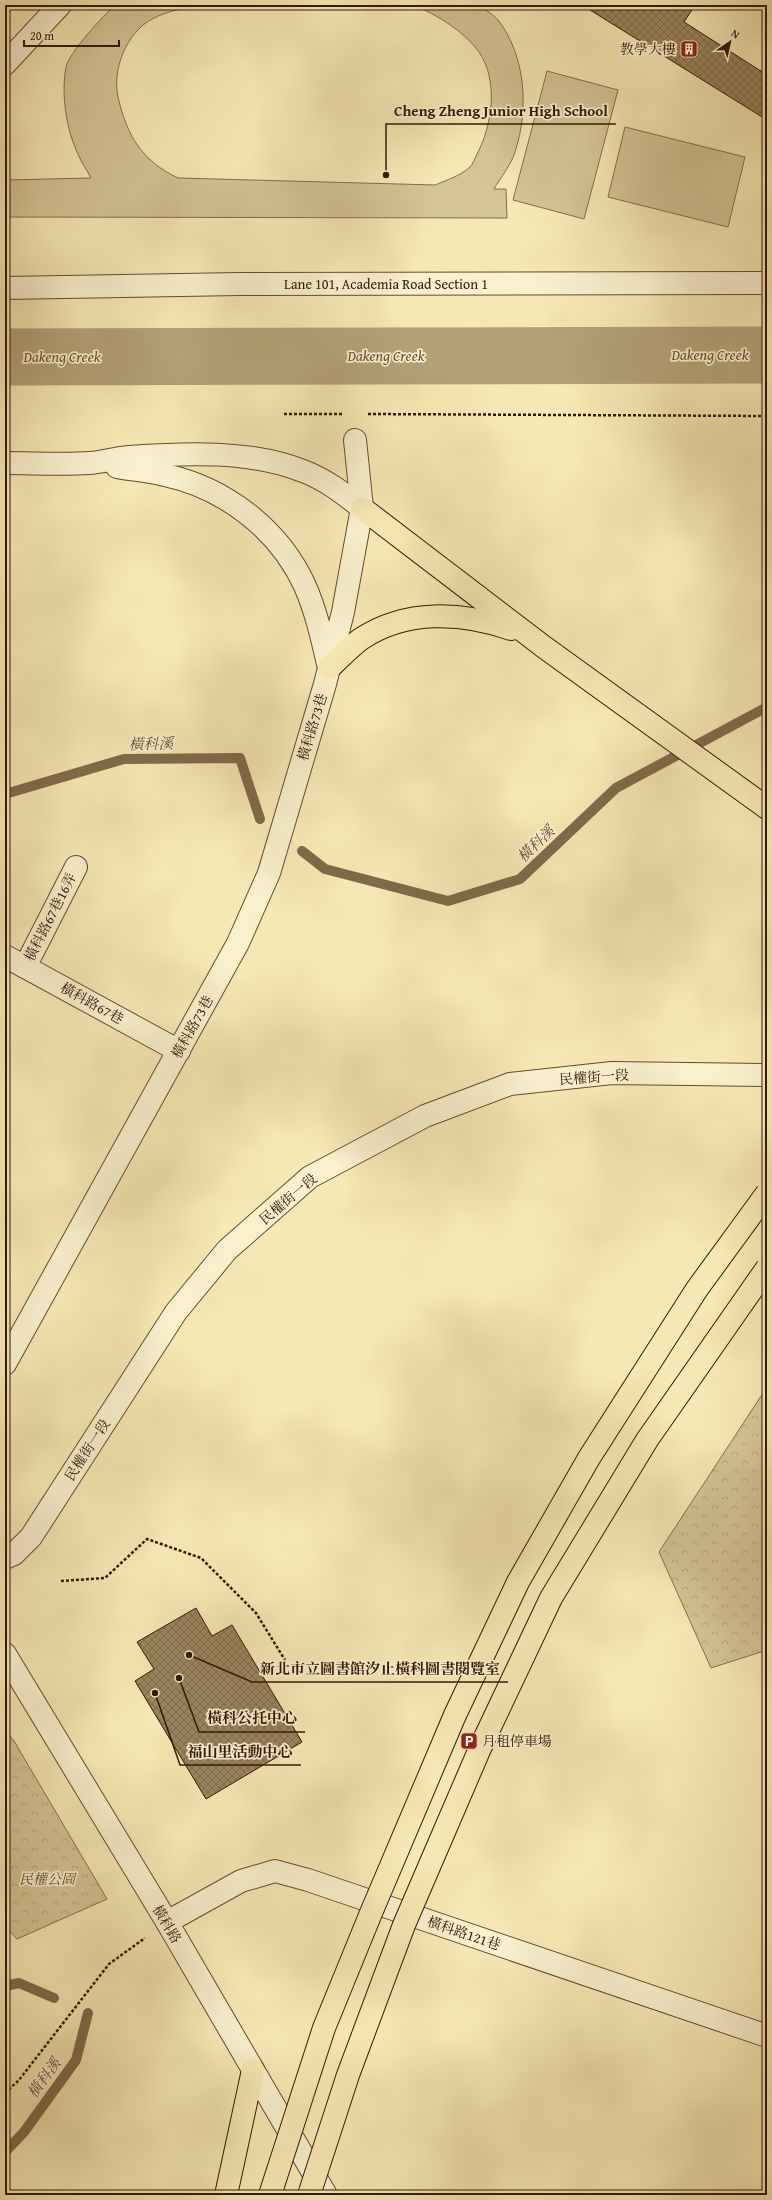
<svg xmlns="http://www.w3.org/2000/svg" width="772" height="2200" font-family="'Gentium Book Plus','Noto Serif TC',serif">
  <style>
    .forest { fill: url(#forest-crowns); stroke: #846e4c }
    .pitch { fill: #d5c496; stroke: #846e4c; fill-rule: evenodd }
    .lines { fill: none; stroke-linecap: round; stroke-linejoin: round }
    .stream { stroke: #816a49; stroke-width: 10 }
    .river { stroke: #b4a178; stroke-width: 57 }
    .building { fill: url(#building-cross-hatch); stroke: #341703 }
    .minor-casing { stroke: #644b2f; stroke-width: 24 }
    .highway-casing { stroke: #341703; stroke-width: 24 }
    .path { stroke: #341703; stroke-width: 2.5; stroke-dasharray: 3 2; stroke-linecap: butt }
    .minor { stroke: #f9f0ce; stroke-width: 22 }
    .highway { stroke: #f6e8b4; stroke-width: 22 }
    .highway-bridge-casing { stroke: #341703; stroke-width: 24; stroke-linecap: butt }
    .highway-bridge { stroke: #f6e8b4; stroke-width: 22 }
    .labels { text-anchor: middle; stroke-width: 3.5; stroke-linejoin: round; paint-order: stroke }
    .poi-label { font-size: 14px; fill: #341703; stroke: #f9f0ce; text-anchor: end }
    .street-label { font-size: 14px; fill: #341703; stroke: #f9f0ce }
    .park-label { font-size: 14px; font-style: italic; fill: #644b2f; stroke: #f9f0ce }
    .water-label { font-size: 15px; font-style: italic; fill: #674e32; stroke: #f9f0ce }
    .leader { fill: none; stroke: #341703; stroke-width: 1.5 }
    .callout-dot { fill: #341703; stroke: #f9f0ce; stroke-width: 1.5 }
    .callout-label { font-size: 15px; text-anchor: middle; font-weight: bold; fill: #341703; stroke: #f9f0ce; stroke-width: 3.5; stroke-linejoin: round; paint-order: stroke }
  </style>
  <defs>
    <pattern id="forest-crowns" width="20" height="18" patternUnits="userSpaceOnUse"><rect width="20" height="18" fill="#d5c496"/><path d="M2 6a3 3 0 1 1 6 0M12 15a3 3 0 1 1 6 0" fill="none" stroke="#b7a880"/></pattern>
    <pattern id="building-cross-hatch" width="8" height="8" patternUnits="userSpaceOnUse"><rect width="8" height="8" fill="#99845f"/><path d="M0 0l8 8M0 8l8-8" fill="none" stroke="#7e6b4c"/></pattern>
  </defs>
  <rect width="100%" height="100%" fill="#f6e8b4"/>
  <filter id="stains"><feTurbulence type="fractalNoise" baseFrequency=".005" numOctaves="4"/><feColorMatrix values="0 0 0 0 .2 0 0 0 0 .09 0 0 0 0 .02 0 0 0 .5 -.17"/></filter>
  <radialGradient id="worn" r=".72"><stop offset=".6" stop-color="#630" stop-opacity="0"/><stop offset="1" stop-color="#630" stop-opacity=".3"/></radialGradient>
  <g class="forest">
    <polygon points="767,1387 767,1650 711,1668 659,1552"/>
    <polygon points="5,1729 14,1741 107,1899 17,1939 5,1926"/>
  </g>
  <g class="pitch">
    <path d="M 116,5 L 479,5 C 485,10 493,14 498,20 C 526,56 529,110 515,152 C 511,165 501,177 494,189 L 506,189 L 507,218 L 5,217 L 5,180 L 91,178 C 87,170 81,162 78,154 C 66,129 61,94 66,67 C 69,53 104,14 116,5 ZM 413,5 C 436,14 464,31 479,52 C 499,81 492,126 477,154 C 475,158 473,164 470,167 C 460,176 447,180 435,185 L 178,178 C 142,161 127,136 118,97 C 112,70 126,33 152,19 C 188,0 237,6 277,6 C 322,6 368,5 413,5 Z"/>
    <polygon points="547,71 618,90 584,219 513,200"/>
    <polygon points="625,127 745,157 728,227 608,197"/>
  </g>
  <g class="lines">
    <g class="stream">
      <polyline points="5,794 124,759 240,758 260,819"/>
      <polyline points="302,851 325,869 448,901 520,879 616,788 767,707"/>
      <polyline points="5,1986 19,1983 54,1998"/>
      <polyline points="5,2152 24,2132 76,2060 88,2013"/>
    </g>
    <polyline class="river" points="5,357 767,355"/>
  </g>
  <g class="building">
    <polygon points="582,5 695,5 684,22 767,75 767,120"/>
    <polygon points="196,1608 212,1636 232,1625 302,1742 206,1799 135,1681 154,1669 137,1642"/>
  </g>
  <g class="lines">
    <defs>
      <g id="minor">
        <polyline points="5,64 60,5"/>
        <polyline points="5,288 239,284 767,283"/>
        <path d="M 5,463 C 33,463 62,465 90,463 C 103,462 116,458 129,457 C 185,453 250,450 303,471 C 325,479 344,494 362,508"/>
        <path d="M 117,467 C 133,470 149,471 165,475 C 225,488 279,529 305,586 C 316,611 322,638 328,664"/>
        <polyline points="5,956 179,1051"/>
        <polyline points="25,967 76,867"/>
        <polyline points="5,1364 238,943 269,873 325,684 343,612 362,508 355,440"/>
        <polyline points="5,1558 14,1554 31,1537 176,1312 227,1250 310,1177 425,1116 510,1084 612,1073 767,1075"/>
        <polyline points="5,1654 167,1922 326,2195"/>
        <polyline points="167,1922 241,1881 275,1871 308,1880 767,2036"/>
      </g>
      <g id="highway">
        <polyline points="362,508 544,647 767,808"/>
        <path d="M 329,668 C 339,659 350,647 361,639 C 406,609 462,612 511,629"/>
        <polyline points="226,2195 253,2070"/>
      </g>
    </defs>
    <use href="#minor" class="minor-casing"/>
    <use href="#highway" class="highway-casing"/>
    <g class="path">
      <polyline points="284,414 343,414"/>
      <polyline points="368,414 767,416"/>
      <polyline points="61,1581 105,1578 147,1539 201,1558 256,1613 285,1660"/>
      <polyline points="5,2093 19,2080 109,1964 145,1938"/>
    </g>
    <use href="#minor" class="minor"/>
    <use href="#highway" class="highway"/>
    <defs>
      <g id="highway-bridge">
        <polyline points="270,2195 324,2028 371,1913 455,1715 518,1582 589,1458 697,1289 767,1193"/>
        <polyline points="309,2195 348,2075 404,1925 481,1746 551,1598 647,1440 767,1268"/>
      </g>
    </defs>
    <use href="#highway-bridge" class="highway-bridge-casing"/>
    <use href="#highway-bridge" class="highway-bridge"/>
  </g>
  <defs>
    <symbol id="building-square" viewBox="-11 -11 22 22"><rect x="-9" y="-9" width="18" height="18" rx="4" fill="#8f2418" stroke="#f9f0ce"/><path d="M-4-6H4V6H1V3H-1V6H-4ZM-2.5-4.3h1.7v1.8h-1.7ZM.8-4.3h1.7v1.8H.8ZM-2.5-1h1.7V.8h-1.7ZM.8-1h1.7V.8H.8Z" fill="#fff"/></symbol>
    <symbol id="parking-square" viewBox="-11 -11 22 22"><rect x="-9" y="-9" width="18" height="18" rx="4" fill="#8f2418" stroke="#f9f0ce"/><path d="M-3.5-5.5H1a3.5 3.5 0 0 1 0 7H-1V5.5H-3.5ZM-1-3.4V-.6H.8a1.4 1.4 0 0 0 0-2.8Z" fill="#fff"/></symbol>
  </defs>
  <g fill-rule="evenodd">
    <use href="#building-square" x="679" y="39" width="20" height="20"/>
    <use href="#parking-square" x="459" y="1731" width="20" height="20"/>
  </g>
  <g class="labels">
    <g class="poi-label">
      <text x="676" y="54">教學大樓</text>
      <text x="482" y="1746" text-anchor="start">月租停車場</text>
    </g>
    <g class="street-label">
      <text x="386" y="289">Lane 101, Academia Road Section 1</text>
      <text transform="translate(312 727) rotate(-73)" y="5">橫科路73巷</text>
      <text transform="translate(50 917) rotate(-63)" y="5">橫科路67巷16弄</text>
      <text transform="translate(92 1003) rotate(29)" y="5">橫科路67巷</text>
      <text transform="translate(192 1027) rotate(-61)" y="5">橫科路73巷</text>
      <text transform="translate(594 1077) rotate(-4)" y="5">民權街一段</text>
      <text transform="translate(288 1199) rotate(-40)" y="5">民權街一段</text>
      <text transform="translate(87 1450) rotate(-57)" y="5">民權街一段</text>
      <text transform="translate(167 1924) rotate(59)" y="5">橫科路</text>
      <text transform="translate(464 1933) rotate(19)" y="5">橫科路121巷</text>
    </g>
    <g class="park-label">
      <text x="47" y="1884">民權公園</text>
    </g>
    <g class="water-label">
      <text x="710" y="360">Dakeng Creek</text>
      <text x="386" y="361">Dakeng Creek</text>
      <text x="62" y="362">Dakeng Creek</text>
      <text transform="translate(151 744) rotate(-1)" y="5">橫科溪</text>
      <text transform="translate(536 844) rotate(-44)" y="5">橫科溪</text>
      <text transform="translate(44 2078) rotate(-54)" y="5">橫科溪</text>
    </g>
  </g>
  <path class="leader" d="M386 175L386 124H616M189 1655L252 1682H508M179 1678L199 1732H305M155 1693L180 1765H301"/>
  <g class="callout-dot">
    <circle cx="386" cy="175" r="4"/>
    <circle cx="189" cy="1655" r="4"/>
    <circle cx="179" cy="1678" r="4"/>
    <circle cx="155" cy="1693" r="4"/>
  </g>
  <g class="callout-label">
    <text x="501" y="116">Cheng Zheng Junior High School</text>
    <text x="380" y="1674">新北市立圖書館汐止橫科圖書閱覽室</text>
    <text x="252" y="1723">橫科公托中心</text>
    <text x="240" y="1757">福山里活動中心</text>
  </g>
  <rect width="772" height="2200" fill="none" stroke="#f6e8b4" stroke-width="20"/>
  <rect x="6" y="6" width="760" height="2188" fill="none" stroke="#341703" stroke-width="2"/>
  <rect x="10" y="10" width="752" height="2180" fill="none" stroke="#341703"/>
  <g transform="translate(730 42) rotate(34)" stroke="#f9f0ce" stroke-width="3" paint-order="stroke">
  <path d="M0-3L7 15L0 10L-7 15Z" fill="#341703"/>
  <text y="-6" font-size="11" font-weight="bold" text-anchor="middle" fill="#341703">N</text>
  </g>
  <path d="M24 40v6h95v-6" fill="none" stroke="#341703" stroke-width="2"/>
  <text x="30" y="40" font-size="12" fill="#341703" stroke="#f9f0ce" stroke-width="3" paint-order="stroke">20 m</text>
  <rect width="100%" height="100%" filter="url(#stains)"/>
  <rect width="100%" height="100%" fill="url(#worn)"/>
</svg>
